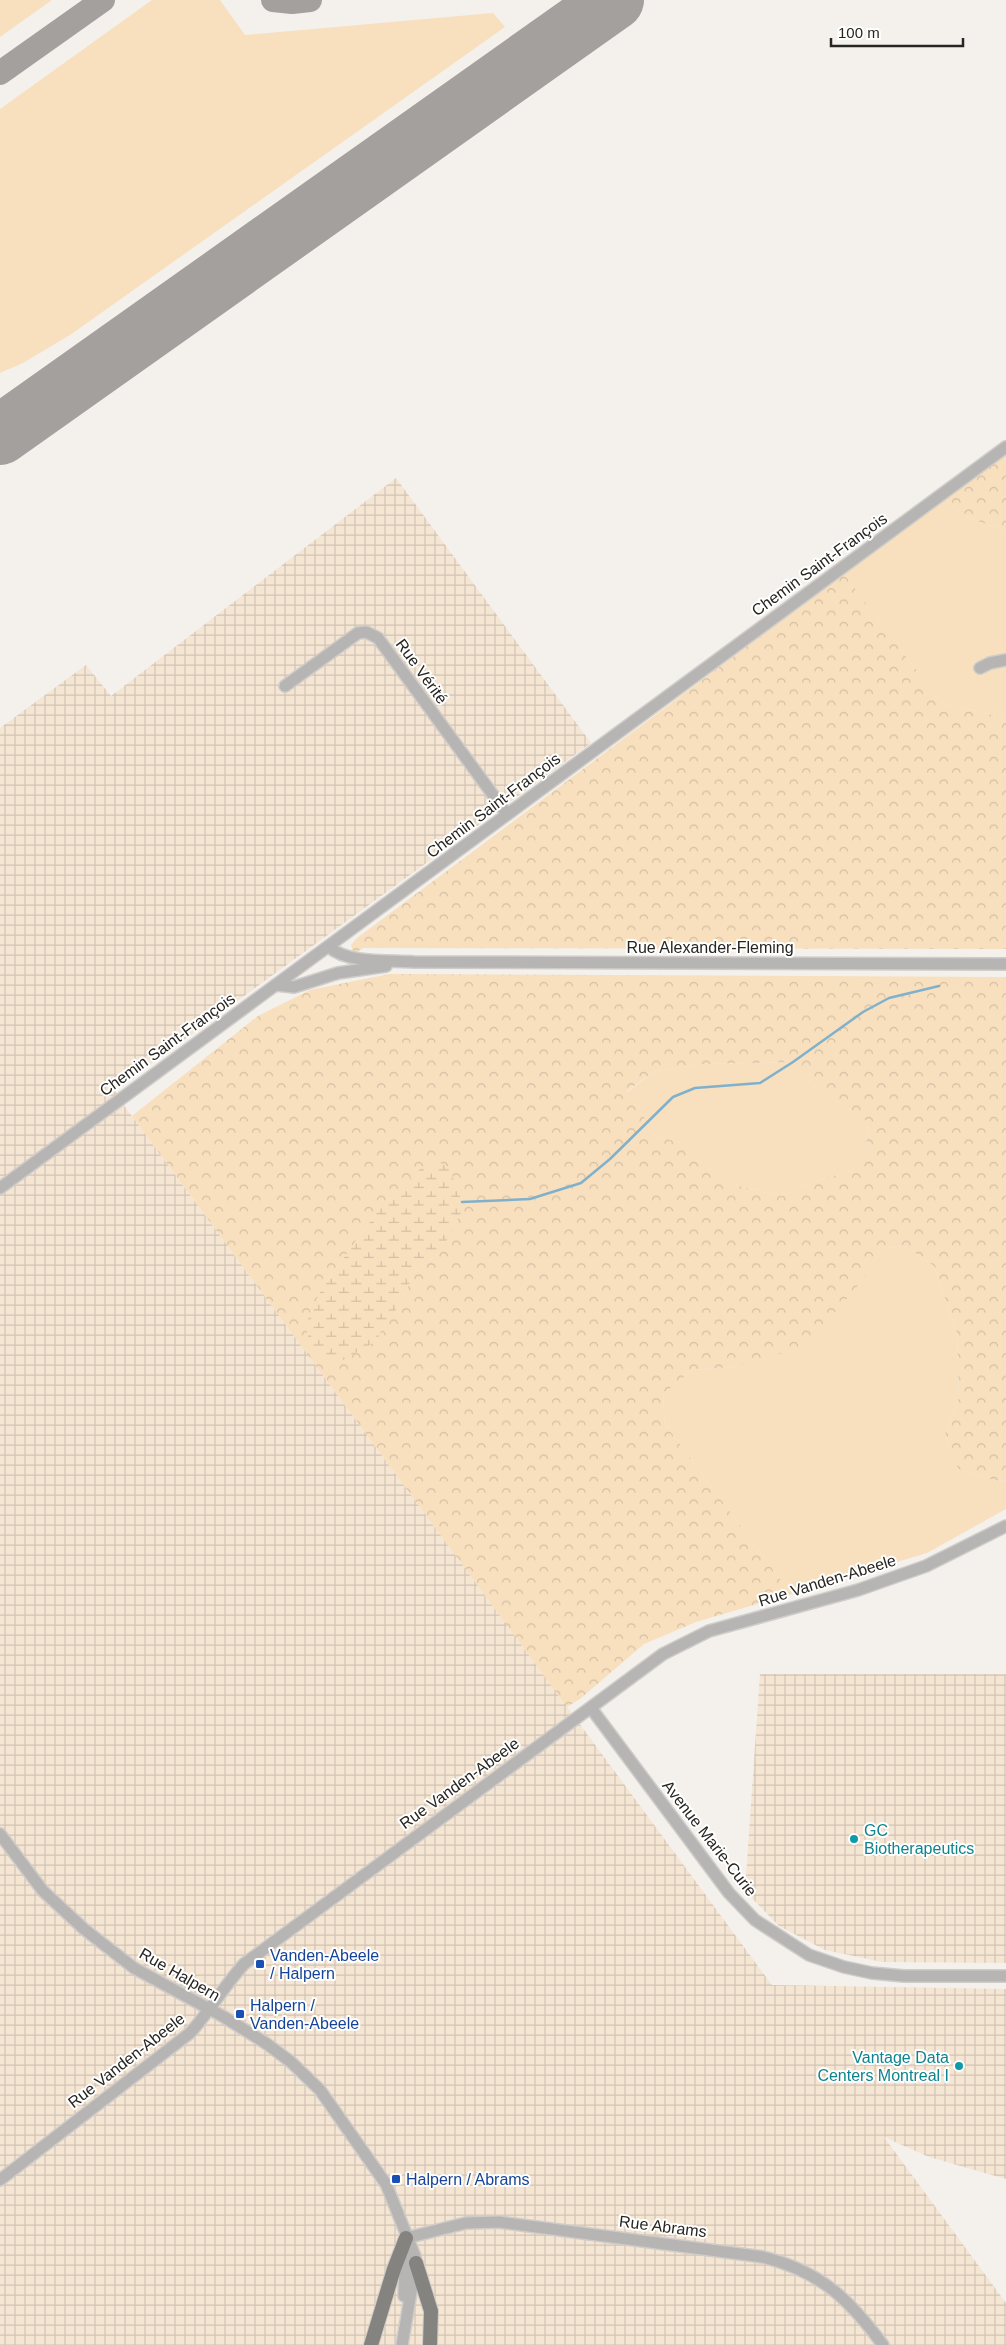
<svg xmlns="http://www.w3.org/2000/svg" width="1006" height="2345" font-family="Helvetica,sans-serif">
  <style>
    .industrial { fill: url(#industrial-grid) }
    .green { fill: #f8dfbe }
    .forest { fill: url(#forest-crowns); fill-rule: evenodd }
    .wetland { fill: url(#wetland-marsh) }
    .lines { fill: none; stroke-linecap: round; stroke-linejoin: round }
    .stream { stroke: #80b1cc; stroke-width: 2.5 }
    .taxiway { stroke: #a3a09e; stroke-width: 24 }
    .runway { stroke: #a3a09e; stroke-width: 60 }
    .minor-casing { stroke: #cfccc9; stroke-width: 14 }
    .major-casing { stroke: #cfccc9; stroke-width: 16 }
    .minor { stroke: #b6b5b4; stroke-width: 11 }
    .major { stroke: #858380; stroke-width: 14 }
    .culture-dot { fill: #0f9aa8; stroke: #fffffe; stroke-width: 2 }
    .transit-dot { fill: #1a4fb4; stroke: #fffffe; stroke-width: 2 }
    .labels { text-anchor: middle; stroke-width: 4; stroke-linejoin: round; paint-order: stroke }
    .street-label { font-size: 16px; fill: #262524; stroke: #fffffe }
    .culture-label { font-size: 16px; fill: #0d838f; stroke: #fffffe; text-anchor: start }
    .transit-label { font-size: 16px; fill: #164399; stroke: #fffffe; text-anchor: start }
  </style>
  <defs>
    <pattern id="industrial-grid" width="8" height="8" patternUnits="userSpaceOnUse" patternTransform="scale(1.25)"><rect width="8" height="8" fill="#f5e5d3"/><path d="M0 4h8M4 0v8" fill="none" stroke="#d2c4b5"/></pattern>
    <pattern id="forest-crowns" width="20" height="18" patternUnits="userSpaceOnUse" patternTransform="scale(1.25)"><rect width="20" height="18" fill="#f8dfbe"/><path d="M2 6a3 3 0 1 1 6 0M12 15a3 3 0 1 1 6 0" fill="none" stroke="#d4bfa3"/></pattern>
    <pattern id="wetland-marsh" width="20" height="14" patternUnits="userSpaceOnUse" patternTransform="scale(1.25)"><rect width="20" height="14" fill="#f8dfbe"/><path d="M1 5h8M5 5V1M11 12h8M15 12V8" fill="none" stroke="#d4bfa3"/></pattern>
  </defs>
  <rect width="100%" height="100%" fill="#f4f1ed"/>
  <g class="industrial">
    <polygon points="396,478 591,743 115,1090 123,1104 772,1985 1006,1989 1006,2179 929,2157 884,2137 1006,2303 1006,2345 0,2345 0,728 86,665 111,696"/>
    <polygon points="760,1674 1006,1674 1006,1963 882,1962 825,1950 779,1926 745,1891"/>
  </g>
  <g class="green">
    <polygon points="0,0 52,0 0,37"/>
    <polygon points="152,0 220,0 245,35 493,13 505,27 70,335 23,363 0,373 0,109"/>
    <polygon points="945,499 966,517 1006,531 1006,718 941,703 844,574"/>
    <polygon points="793,1062 809,1082 868,1122 866,1146 851,1171 811,1182 783,1196 735,1185 696,1159 684,1144 652,1134 640,1108 631,1102 627,1092 655,1071 704,1064"/>
    <polygon points="905,1246 934,1266 957,1333 959,1398 945,1434 958,1469 993,1480 1006,1481 1006,1509 927,1553 791,1594 665,1424 663,1394 692,1370 734,1367 853,1292 887,1248"/>
  </g>
  <g class="forest">
    <polygon points="1006,453 1006,531 966,517 945,499"/>
    <polygon points="844,574 941,703 1006,718 1006,949 363,948 354,954 351,945 357,938"/>
    <path d="M 389,974 L 1006,977 L 1006,1481 L 993,1480 L 958,1469 L 945,1434 L 959,1398 L 957,1333 L 934,1266 L 905,1246 L 888,1248 L 853,1292 L 804,1347 L 734,1367 L 692,1370 L 663,1394 L 665,1424 L 791,1594 L 696,1622 L 644,1644 L 580,1699 L 567,1707 L 132,1116 L 258,1016 L 310,990 ZM 793,1062 L 809,1082 L 868,1122 L 866,1146 L 851,1171 L 811,1182 L 783,1196 L 735,1185 L 696,1159 L 684,1144 L 652,1134 L 640,1108 L 631,1102 L 627,1091 L 655,1071 L 704,1064 ZM 380,1208 L 440,1253 L 416,1270 L 399,1305 L 324,1285 Z"/>
  </g>
  <polygon class="wetland" points="440,1163 449,1167 462,1202 461,1213 440,1253 416,1270 399,1305 375,1342 343,1360 329,1361 315,1352 305,1329 310,1312 324,1285 380,1208 420,1169"/>
  <g class="lines">
    <polyline class="stream" points="462,1202 530,1199 581,1183 610,1159 673,1097 695,1088 760,1083 793,1062 863,1012 889,998 939,986"/>
    <g class="taxiway">
      <polyline points="273,0 292,2 310,0"/>
      <polyline points="524,64 598,0"/>
      <polyline points="0,73 103,0"/>
      <polyline points="0,420 37,404 74,383"/>
    </g>
    <polyline class="runway" points="0,435 614,0"/>
    <defs>
      <g id="minor">
        <polyline points="980,668 990,663 1006,660"/>
        <polyline points="285,686 358,633 366,632 378,638 507,814"/>
        <path d="M 329,947 C 348,964 390,960 414,962 L 1006,964"/>
        <polyline points="276,985 294,987 338,973 386,966"/>
        <polyline points="0,1188 1006,447"/>
        <polyline points="591,1708 729,1893 755,1920 809,1955 844,1967 872,1973 904,1976 1006,1976"/>
        <polyline points="0,1834 43,1891 84,1929 134,1968 224,2017 267,2044 291,2062 320,2090 386,2184 415,2256 416,2263 402,2345"/>
        <path d="M 0,2180 L 190,2033 C 210,2011 224,1986 244,1964 L 663,1654 L 709,1631 L 858,1590 L 926,1566 L 1006,1526"/>
        <path d="M 406,2238 L 466,2223 L 499,2222 L 763,2257 C 820,2271 849,2299 883,2345"/>
        <polyline points="404,2296 406,2244"/>
      </g>
      <g id="major">
        <polyline points="416,2263 431,2311 430,2345"/>
        <polyline points="371,2345 394,2269 406,2238"/>
      </g>
    </defs>
    <use href="#minor" class="minor-casing"/>
    <use href="#major" class="major-casing"/>
    <use href="#minor" class="minor"/>
    <use href="#major" class="major"/>
  </g>
  <g class="culture-dot">
    <circle cx="854" cy="1839" r="5"/>
    <circle cx="959" cy="2066" r="5"/>
  </g>
  <g class="transit-dot">
    <rect x="255" y="1959" width="10" height="10" rx="2.5"/>
    <rect x="235" y="2009" width="10" height="10" rx="2.5"/>
    <rect x="391" y="2174" width="10" height="10" rx="2.5"/>
  </g>
  <g class="labels">
    <g class="street-label">
      <text transform="translate(819 564) rotate(-36)" y="6">Chemin Saint-François</text>
      <text transform="translate(422 671) rotate(54)" y="6">Rue Vérité</text>
      <text transform="translate(493 805) rotate(-37)" y="6">Chemin Saint-François</text>
      <text x="710" y="953">Rue Alexander-Fleming</text>
      <text transform="translate(167 1044) rotate(-36)" y="6">Chemin Saint-François</text>
      <text transform="translate(827 1580) rotate(-17)" y="6">Rue Vanden-Abeele</text>
      <text transform="translate(459 1783) rotate(-36)" y="6">Rue Vanden-Abeele</text>
      <text transform="translate(710 1838) rotate(52)" y="6">Avenue Marie-Curie</text>
      <text transform="translate(180 1974) rotate(30)" y="6">Rue Halpern</text>
      <text transform="translate(126 2060) rotate(-38)" y="6">Rue Vanden-Abeele</text>
      <text transform="translate(663 2226) rotate(7)" y="6">Rue Abrams</text>
    </g>
    <g class="culture-label">
      <text x="864" y="1836">GC<tspan x="864" dy="18">Biotherapeutics</tspan></text>
      <text x="949" y="2063" text-anchor="end">Vantage Data<tspan x="949" dy="18">Centers Montreal I</tspan></text>
    </g>
    <g class="transit-label">
      <text x="270" y="1961">Vanden-Abeele<tspan x="270" dy="18">/ Halpern</tspan></text>
      <text x="250" y="2011">Halpern /<tspan x="250" dy="18">Vanden-Abeele</tspan></text>
      <text x="406" y="2185">Halpern / Abrams</text>
    </g>
  </g>
  <path d="M831 38v8h132v-8" fill="none" stroke="#262524" stroke-width="2.5"/>
  <text x="838" y="38" font-size="15" fill="#262524" stroke="#fffffe" stroke-width="4" paint-order="stroke">100 m</text>
</svg>
